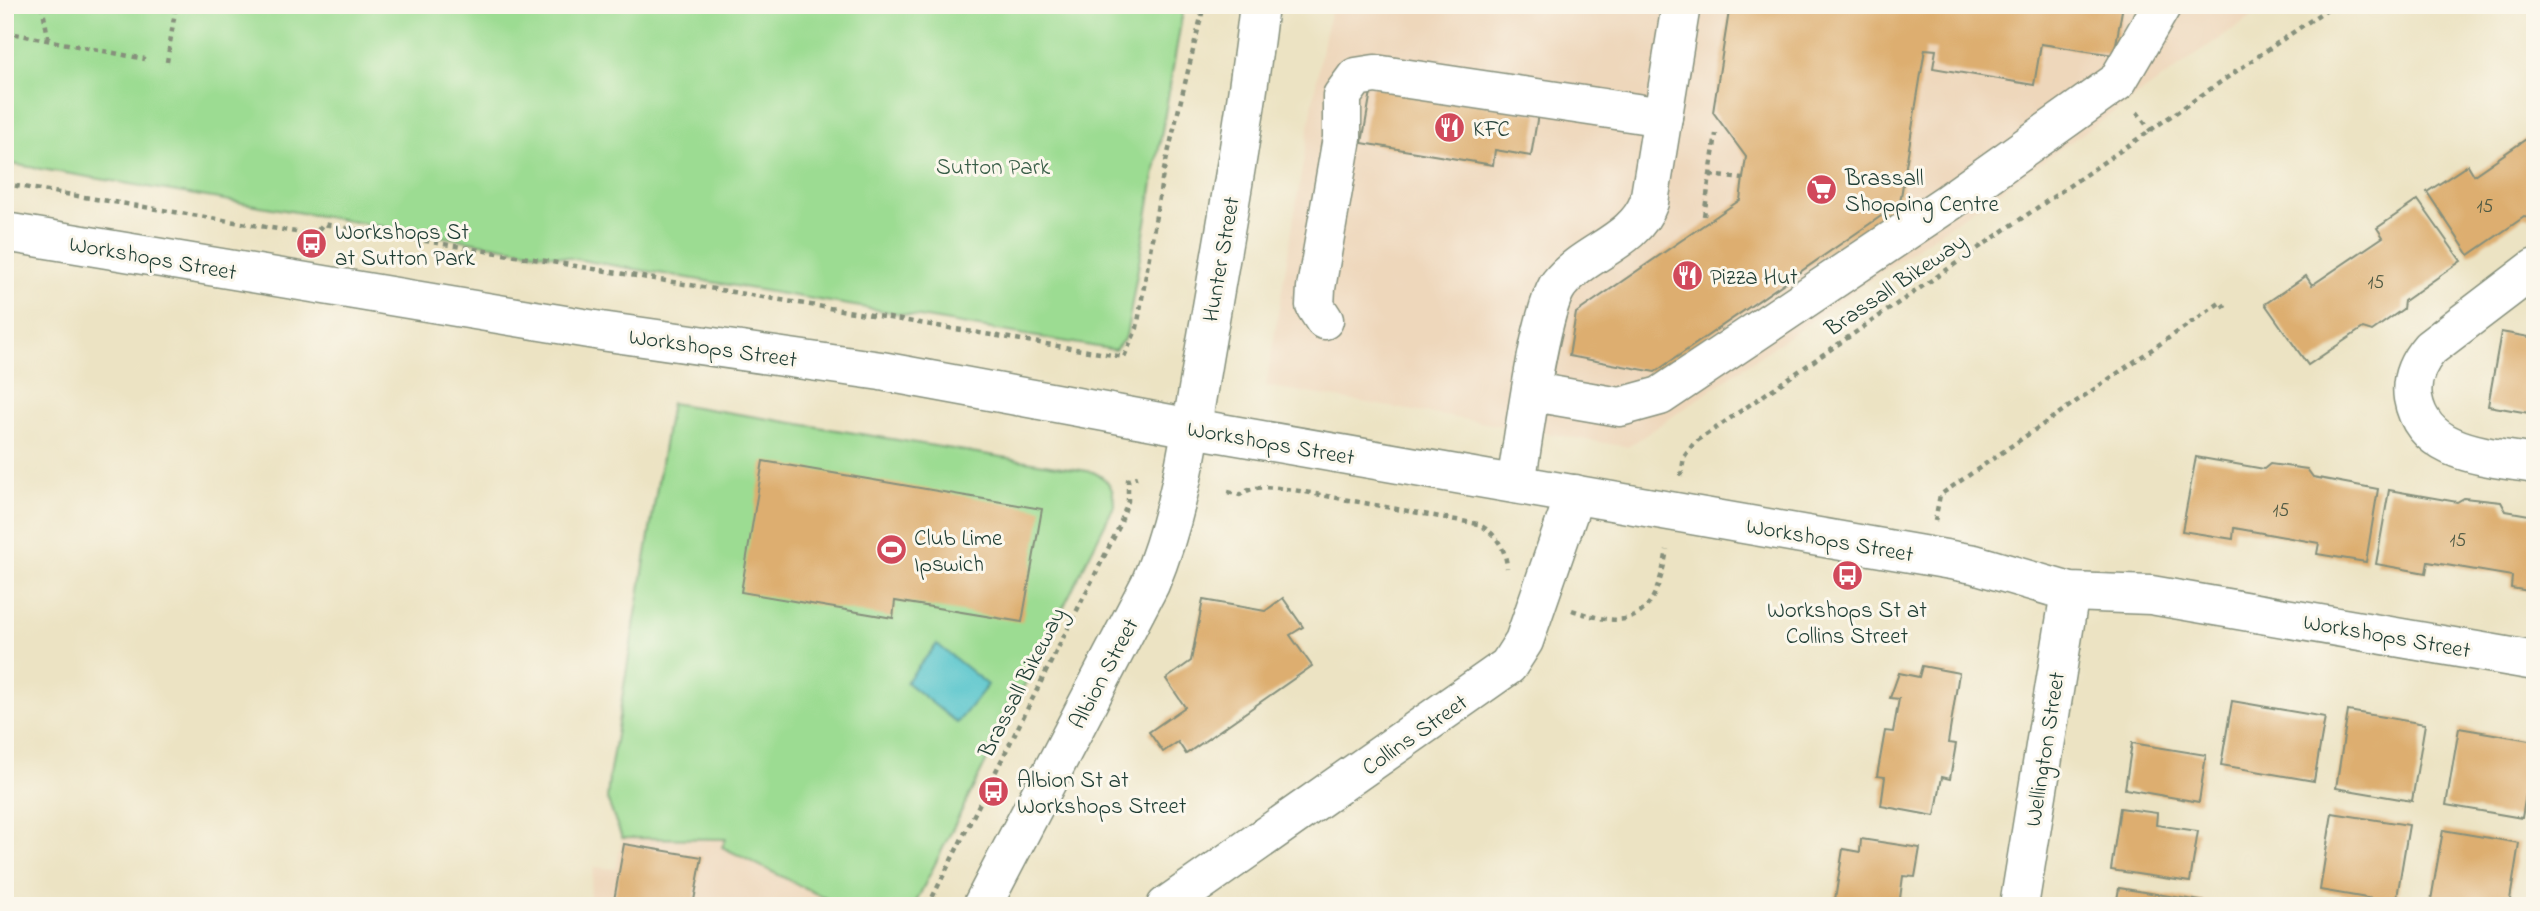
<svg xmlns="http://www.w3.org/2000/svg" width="2540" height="911" font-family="'Indie Flower',sans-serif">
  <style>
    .built { fill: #eed7bb }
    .green { fill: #9cdc92; stroke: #5e8c63; stroke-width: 2 }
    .water { fill: #57c5cc; stroke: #3b8180; stroke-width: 2 }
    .building { fill: #ddae6f }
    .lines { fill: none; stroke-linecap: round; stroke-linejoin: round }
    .minor-casing { stroke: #86907c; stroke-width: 41 }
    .major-casing { stroke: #86907c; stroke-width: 41 }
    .path { stroke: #86907c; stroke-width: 4.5; stroke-dasharray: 5 5; stroke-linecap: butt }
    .minor { stroke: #fff; stroke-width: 38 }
    .major { stroke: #fff; stroke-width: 38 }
    .labels { text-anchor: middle; stroke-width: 6; stroke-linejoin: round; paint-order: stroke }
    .number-label { font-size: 19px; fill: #4e5943 }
    .poi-label { font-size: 23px; fill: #1f3d34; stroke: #fbf7ec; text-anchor: start }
    .park-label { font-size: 23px; fill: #385d47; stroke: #fbf7ec }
    .street-label { font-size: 23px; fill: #1f3d34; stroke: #fbf7ec }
  </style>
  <rect width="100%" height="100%" fill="#fbf7ec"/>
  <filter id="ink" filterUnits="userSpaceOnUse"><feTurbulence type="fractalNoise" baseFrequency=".0143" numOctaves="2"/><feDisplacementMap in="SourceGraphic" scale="14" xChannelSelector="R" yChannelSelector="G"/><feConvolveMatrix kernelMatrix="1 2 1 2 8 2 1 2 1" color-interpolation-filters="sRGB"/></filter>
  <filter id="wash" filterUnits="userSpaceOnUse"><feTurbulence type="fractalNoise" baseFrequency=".00686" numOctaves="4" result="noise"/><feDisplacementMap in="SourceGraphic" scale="28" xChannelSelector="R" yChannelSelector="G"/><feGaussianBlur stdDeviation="1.57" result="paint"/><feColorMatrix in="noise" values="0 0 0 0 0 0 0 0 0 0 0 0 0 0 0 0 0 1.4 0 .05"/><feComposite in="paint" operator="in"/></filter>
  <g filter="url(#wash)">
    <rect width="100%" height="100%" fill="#ece3c3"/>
    <g class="built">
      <polygon points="1333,5 2269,5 1628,447 1266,386 1324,36"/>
      <polygon points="622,838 726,839 723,848 841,906 588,906 594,867 616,869"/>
    </g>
    <g class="green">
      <polygon points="5,5 1184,5 1126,337 1115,350 5,163"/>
      <path d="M 671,403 L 1093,472 C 1110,480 1114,488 1114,506 L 914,906 L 841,906 L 722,847 L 726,839 L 622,838 L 607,799 L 609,777 Z"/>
    </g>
    <polygon class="water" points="937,644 988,685 957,723 906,682"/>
    <g id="blocks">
      <g class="building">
        <polygon points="1730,5 2123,5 2114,55 2041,44 2034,85 1933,68 1936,50 1925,49 1900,203 1655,372 1569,356 1576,313 1740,200 1746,157 1713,112"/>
        <polygon points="1372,86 1538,114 1531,156 1495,150 1493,165 1362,143"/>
        <polygon points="2535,133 2535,219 2524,217 2469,255 2427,192 2468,165 2474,175"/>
        <polygon points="2418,200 2461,261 2404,301 2403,309 2372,331 2363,328 2308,365 2265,304 2306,276 2312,285 2383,237 2377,228"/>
        <polygon points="2501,332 2535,338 2535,414 2488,406"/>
        <polygon points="2196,457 2264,469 2270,464 2307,469 2313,477 2378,489 2366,562 2317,554 2319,543 2234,528 2233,539 2182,531"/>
        <polygon points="763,461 1042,509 1022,622 895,601 893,618 741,592"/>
        <polygon points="2389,490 2457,502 2464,498 2501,502 2506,511 2535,516 2535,592 2511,588 2512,576 2428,562 2426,573 2376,564"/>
        <polygon points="1283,598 1303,627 1290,635 1312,666 1186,754 1178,742 1163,752 1149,732 1185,707 1166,679 1191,661 1203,600 1265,611"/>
        <polygon points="1922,666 1959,673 1948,743 1956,744 1950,779 1942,777 1935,816 1881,806 1885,777 1877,776 1885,731 1893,732 1899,699 1890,698 1899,673 1919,677"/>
        <polygon points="2232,701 2325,717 2314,781 2221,765"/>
        <polygon points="2348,711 2425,724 2412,801 2336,788"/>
        <polygon points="2459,728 2535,741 2522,818 2446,805"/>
        <polygon points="2132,743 2206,755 2199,802 2125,789"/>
        <polygon points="2120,808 2157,813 2156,825 2198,831 2190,882 2111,870"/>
        <polygon points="2332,813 2409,825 2396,903 2320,890"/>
        <polygon points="2443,830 2519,843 2509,906 2430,906"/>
        <polygon points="1861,839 1920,848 1915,877 1903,876 1899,906 1834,906 1843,849 1860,852"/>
        <polygon points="624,844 702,857 693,906 613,906"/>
        <polygon points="2119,888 2214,903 2214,906 2116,906"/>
      </g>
    </g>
  </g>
  <g filter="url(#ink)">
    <use href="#blocks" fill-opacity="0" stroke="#86907c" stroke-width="2"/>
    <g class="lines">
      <defs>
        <g id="minor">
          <polyline points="5,232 601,331 881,371 1192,428 1974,564 2070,592 2151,595 2535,661"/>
          <path d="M 2535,268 L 2430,348 C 2418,362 2410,379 2413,398 C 2423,455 2487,456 2535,464"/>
          <polyline points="1324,320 1315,306 1316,288 1342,138 1342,96 1356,77 1375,74 1663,117"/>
          <polyline points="1533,392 1620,407 1660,396 1949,202 2117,82 2162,5"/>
          <path d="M 1516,484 C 1523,443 1539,311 1559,284 C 1584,252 1635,242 1649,202 L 1681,5"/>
          <polyline points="1166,906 1508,666 1524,641 1575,494"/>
          <polyline points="2019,906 2070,592"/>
        </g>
        <path id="major" d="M 982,906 L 1150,584 C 1183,505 1192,421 1207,336 C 1226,226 1246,116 1259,5"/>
      </defs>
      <use href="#minor" class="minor-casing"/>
      <use href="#major" class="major-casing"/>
      <g class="path">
        <polyline points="42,5 49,42"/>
        <polyline points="5,32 145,59"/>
        <polyline points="167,62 176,5"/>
        <polyline points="2137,112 2151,131"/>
        <polyline points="1710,175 1743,179"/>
        <polyline points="5,184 314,235 323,224 1124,357 1137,328 1163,174 1204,5"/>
        <polyline points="1704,216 1716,134"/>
        <polyline points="1681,476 1684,457 1694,443 2333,5"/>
        <path d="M 1228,492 L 1240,495 C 1256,483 1275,488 1294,490 L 1478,524 C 1496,533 1506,549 1507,568"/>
        <polyline points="1935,521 1940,495 2221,302 2228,312"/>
        <path d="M 1572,610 C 1639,634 1655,613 1667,550"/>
        <polyline points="928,906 1119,527 1128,501 1128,480 1137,477"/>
      </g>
      <use href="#minor" class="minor"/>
      <use href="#major" class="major"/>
    </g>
  </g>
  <defs>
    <symbol id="restaurant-disc" viewBox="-11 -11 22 22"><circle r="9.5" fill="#d1495b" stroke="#fbf7ec"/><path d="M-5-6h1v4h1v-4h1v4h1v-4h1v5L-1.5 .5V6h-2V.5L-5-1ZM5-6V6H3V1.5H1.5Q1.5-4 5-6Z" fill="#fff"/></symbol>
    <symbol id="supermarket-disc" viewBox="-11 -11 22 22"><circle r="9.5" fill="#d1495b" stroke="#fbf7ec"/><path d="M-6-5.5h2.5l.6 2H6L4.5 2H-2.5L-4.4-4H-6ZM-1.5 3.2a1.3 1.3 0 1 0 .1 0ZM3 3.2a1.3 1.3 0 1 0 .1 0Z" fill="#fff"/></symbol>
    <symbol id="bus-disc" viewBox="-11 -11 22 22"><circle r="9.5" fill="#d1495b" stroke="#fbf7ec"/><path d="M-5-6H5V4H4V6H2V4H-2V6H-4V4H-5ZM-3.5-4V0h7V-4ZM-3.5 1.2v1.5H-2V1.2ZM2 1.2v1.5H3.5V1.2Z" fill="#fff"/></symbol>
    <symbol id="stadium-disc" viewBox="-11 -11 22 22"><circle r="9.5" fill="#d1495b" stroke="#fbf7ec"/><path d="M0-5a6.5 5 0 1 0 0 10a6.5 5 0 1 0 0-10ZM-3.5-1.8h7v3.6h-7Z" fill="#fff"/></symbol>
  </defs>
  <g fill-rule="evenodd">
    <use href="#restaurant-disc" x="1432" y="110" width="35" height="35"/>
    <use href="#supermarket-disc" x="1804" y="172" width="35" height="35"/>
    <use href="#bus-disc" x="294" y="226" width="35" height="35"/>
    <use href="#restaurant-disc" x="1670" y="258" width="35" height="35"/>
    <use href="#stadium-disc" x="874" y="532" width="35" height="35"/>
    <use href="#bus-disc" x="1830" y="558" width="35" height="35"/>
    <use href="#bus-disc" x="976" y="774" width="35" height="35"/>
  </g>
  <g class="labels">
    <g class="number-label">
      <text x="2485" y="212">15</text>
      <text x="2376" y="288">15</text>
      <text x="2281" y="516">15</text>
      <text x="2458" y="546">15</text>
    </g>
    <g class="poi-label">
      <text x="1473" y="136">KFC</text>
      <text x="1845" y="185">Brassall<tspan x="1845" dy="26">Shopping Centre</tspan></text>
      <text x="335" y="239">Workshops St<tspan x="335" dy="26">at Sutton Park</tspan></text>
      <text x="1710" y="284">Pizza Hut</text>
      <text x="914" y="545">Club Lime<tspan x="914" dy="26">Ipswich</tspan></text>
      <text x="1847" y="617" text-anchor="middle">Workshops St at<tspan x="1847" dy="26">Collins Street</tspan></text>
      <text x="1017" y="787">Albion St at<tspan x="1017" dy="26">Workshops Street</tspan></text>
    </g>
    <g class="park-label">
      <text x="993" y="174">Sutton Park</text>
    </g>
    <g class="street-label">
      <text transform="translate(153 257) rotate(10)" y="8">Workshops Street</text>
      <text transform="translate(1220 259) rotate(-80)" y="8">Hunter Street</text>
      <text transform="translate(1895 284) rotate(-34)" y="8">Brassall Bikeway</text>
      <text transform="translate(713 347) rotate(8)" y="8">Workshops Street</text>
      <text transform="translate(1271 442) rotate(10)" y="8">Workshops Street</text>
      <text transform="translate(1830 539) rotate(10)" y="8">Workshops Street</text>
      <text transform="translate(2387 635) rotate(10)" y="8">Workshops Street</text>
      <text transform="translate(1103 673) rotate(-62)" y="8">Albion Street</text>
      <text transform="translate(1021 682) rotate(-63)" y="8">Brassall Bikeway</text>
      <text transform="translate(1414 734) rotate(-35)" y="8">Collins Street</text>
      <text transform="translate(2044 749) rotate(-81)" y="8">Wellington Street</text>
    </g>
  </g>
  <rect width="2540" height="911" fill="none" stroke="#fbf7ec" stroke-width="28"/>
</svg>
